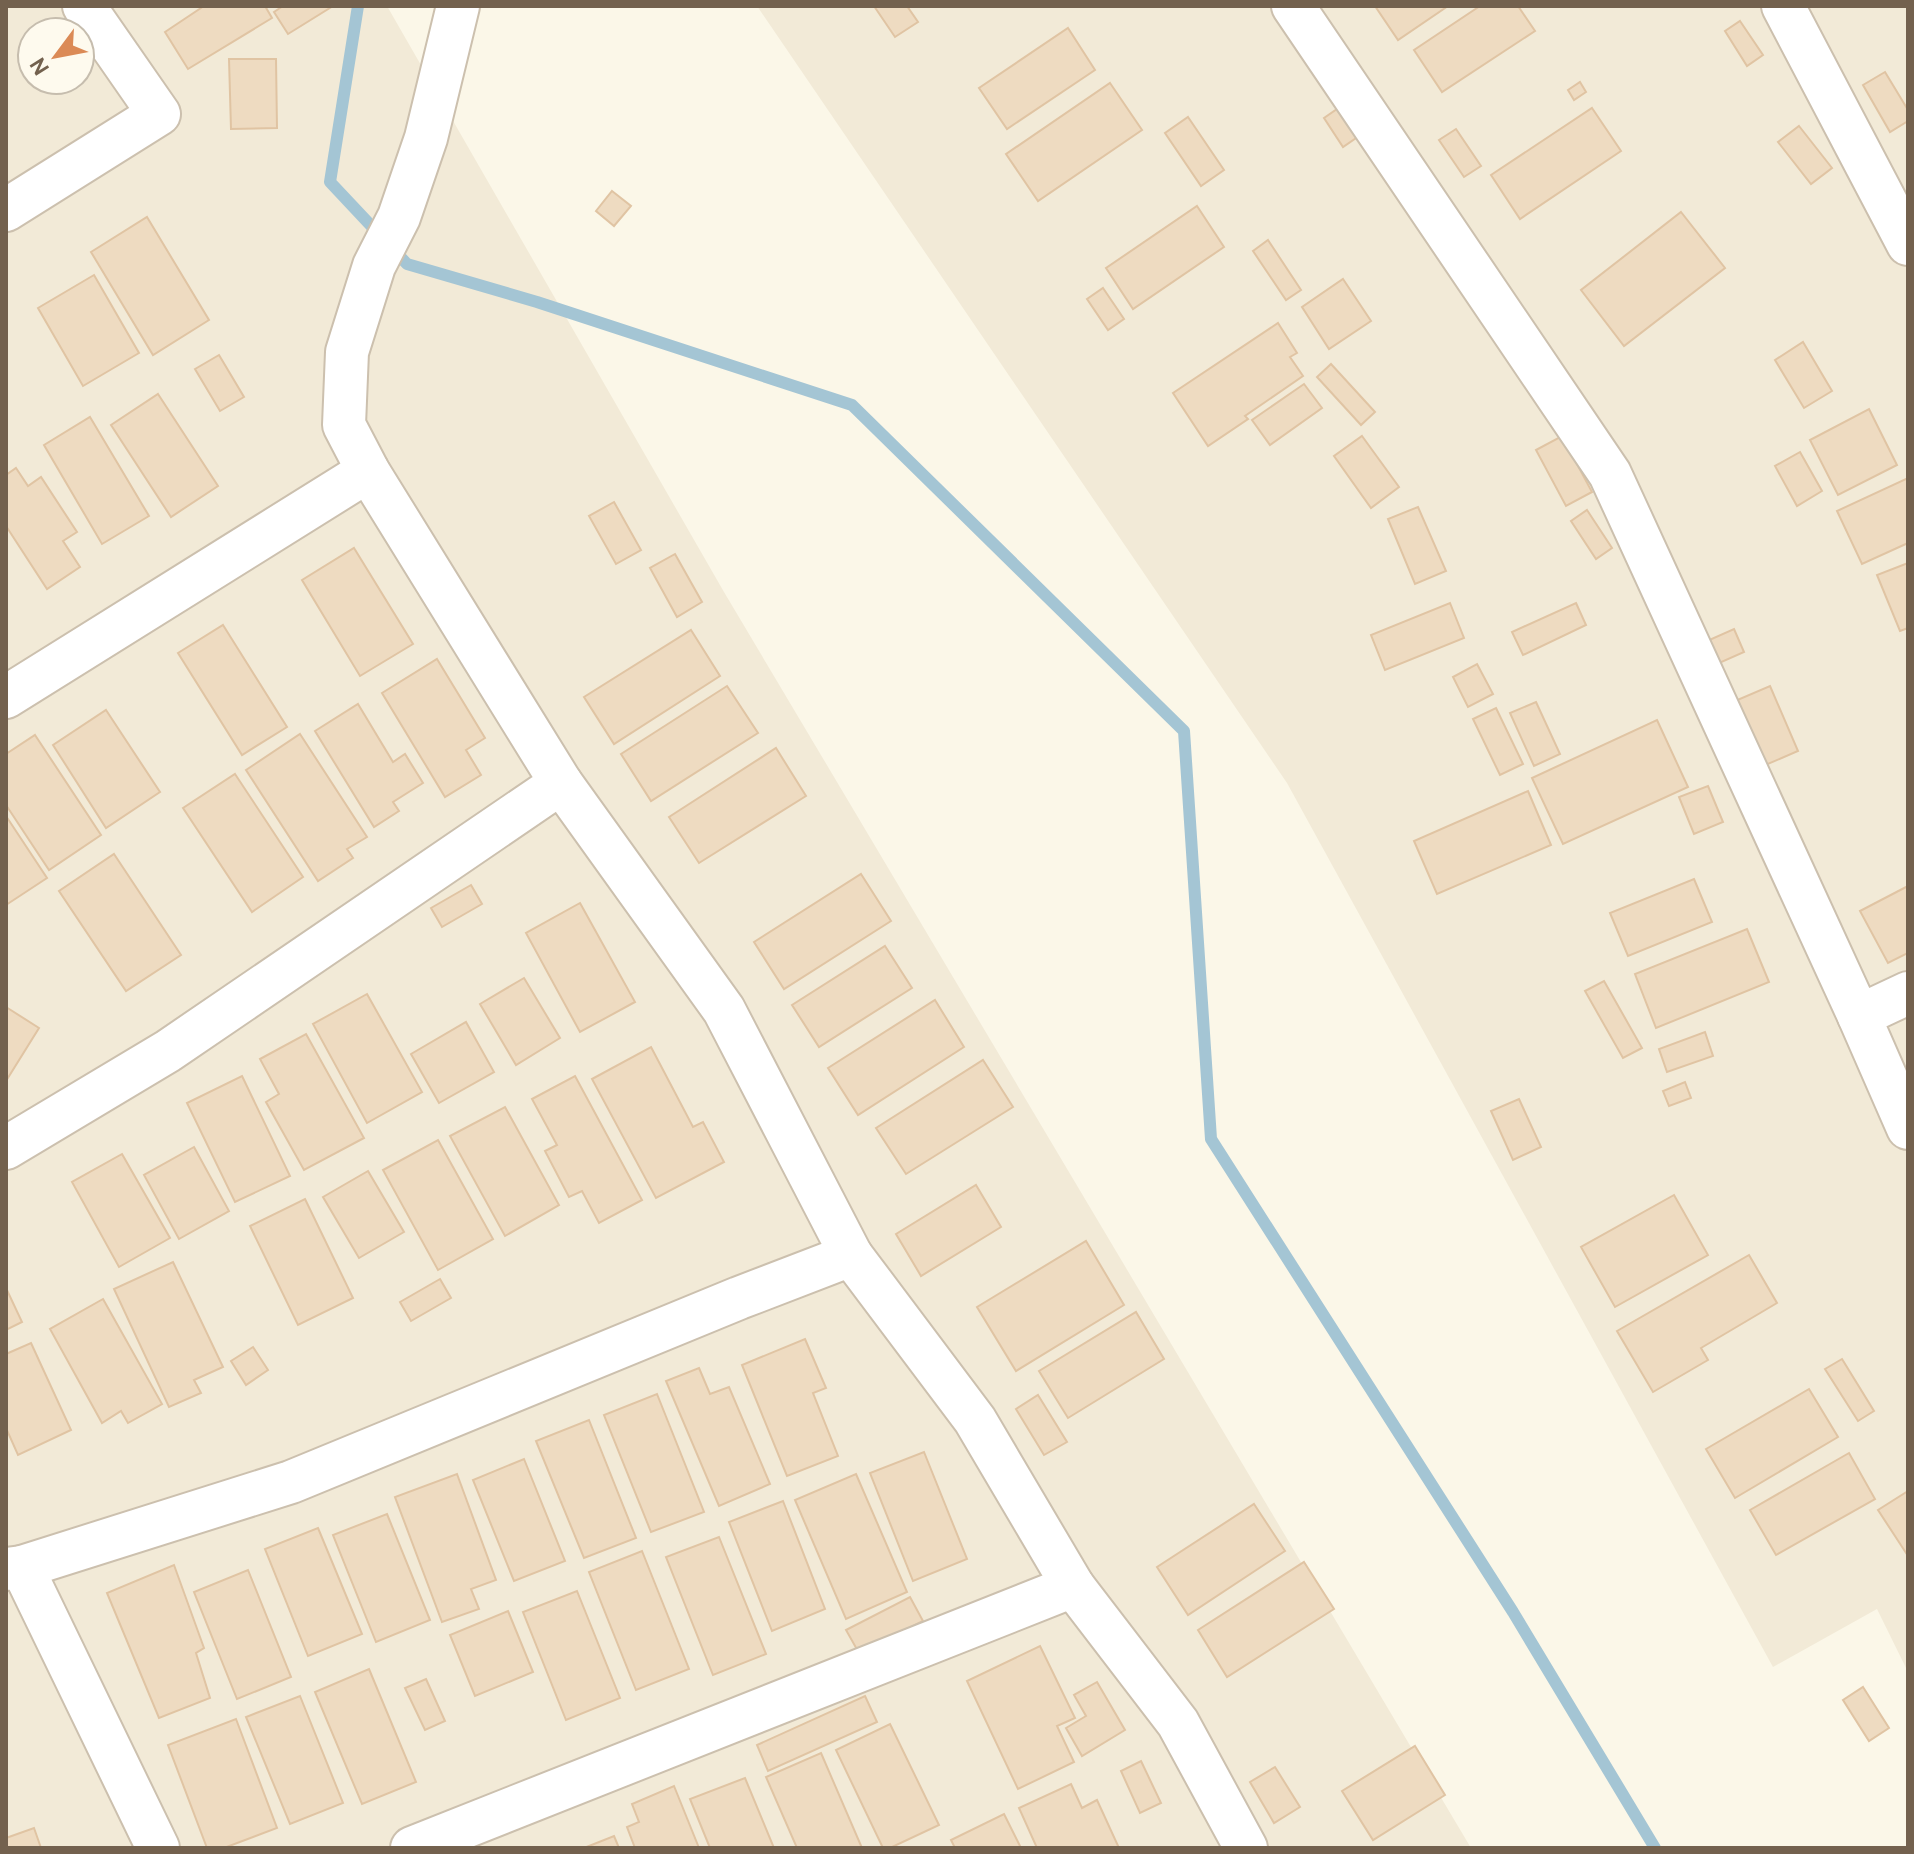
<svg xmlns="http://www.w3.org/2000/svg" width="1914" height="1854" font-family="Cabin,sans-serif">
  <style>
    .residential { fill: #f2ead7; fill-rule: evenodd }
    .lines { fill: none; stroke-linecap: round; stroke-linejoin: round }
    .stream { stroke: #a4c5d4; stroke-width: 12 }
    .building { fill: #eedbc1; stroke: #e0c4a3; stroke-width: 2 }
    .street-casing { stroke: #ccc0ae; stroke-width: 46 }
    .street { stroke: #fff; stroke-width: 42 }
  </style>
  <rect width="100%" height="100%" fill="#fbf7e8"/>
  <g class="residential">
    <path d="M 6,6 L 387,6 L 724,592 L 1471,1848 L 6,1848 ZM 32,32 L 80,32 L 80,80 L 32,80 Z"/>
    <polygon points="757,6 1908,6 1908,1672 1877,1609 1773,1667 1287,783"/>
  </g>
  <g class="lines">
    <polyline class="stream" points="358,6 330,182 407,264 537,302 852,405 1184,731 1211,1139 1513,1612 1655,1848"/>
  </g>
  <g class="building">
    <polygon points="204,6 265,6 272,18 188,69 165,32"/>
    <polygon points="283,6 333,6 288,34 274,12"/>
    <polygon points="874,6 907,6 918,22 895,37"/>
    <polygon points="1375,6 1448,6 1398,40"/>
    <polygon points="1480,6 1518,6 1535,31 1442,92 1414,50"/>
    <polygon points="1740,21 1763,55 1747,66 1725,31"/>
    <polygon points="1068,28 1095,70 1007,129 979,88"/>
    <polygon points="229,59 276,59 277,128 231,129"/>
    <polygon points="1885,72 1908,110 1908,121 1890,132 1863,85"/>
    <polygon points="1580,82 1586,92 1574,100 1568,90"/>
    <polygon points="1110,83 1142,130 1038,201 1006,154"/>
    <polygon points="1340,107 1359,136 1343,147 1324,118"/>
    <polygon points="1592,108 1621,151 1520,219 1491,175"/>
    <polygon points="1188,117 1224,170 1201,186 1165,133"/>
    <polygon points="1799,126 1832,168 1811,184 1778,142"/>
    <polygon points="1456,129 1481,166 1464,177 1439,140"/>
    <polygon points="612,191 631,206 614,226 596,211"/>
    <polygon points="1197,206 1224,247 1133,309 1106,268"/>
    <polygon points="1681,212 1725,268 1624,346 1581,290"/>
    <polygon points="147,217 209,320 153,355 91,252"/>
    <polygon points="1268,240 1301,290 1286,300 1253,251"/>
    <polygon points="94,275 139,353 83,386 38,308"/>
    <polygon points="1343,279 1371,321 1329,349 1302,307"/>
    <polygon points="1103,288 1124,319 1108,330 1087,299"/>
    <polygon points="1278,323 1297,353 1290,357 1303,376 1245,416 1248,419 1208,446 1173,393"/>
    <polygon points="1803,342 1832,391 1804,408 1775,360"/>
    <polygon points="219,355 244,397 220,411 195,369"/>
    <polygon points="1331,364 1375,412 1361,425 1317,377"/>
    <polygon points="1304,384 1322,408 1270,445 1252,420"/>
    <polygon points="158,394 218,486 171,517 111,425"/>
    <polygon points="1869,409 1897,465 1838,495 1810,440"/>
    <polygon points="90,417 149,516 102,544 44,445"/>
    <polygon points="1362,436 1399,487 1371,508 1334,456"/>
    <polygon points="1562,436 1592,492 1566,506 1536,450"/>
    <polygon points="1800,452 1822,491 1797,506 1775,466"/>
    <polygon points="16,468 28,486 41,477 77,532 63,541 80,567 47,589 6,526 6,475"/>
    <polygon points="1908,478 1908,543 1862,564 1837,511"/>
    <polygon points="614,502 641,550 616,564 589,516"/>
    <polygon points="1418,507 1446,571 1415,584 1388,519"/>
    <polygon points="1587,510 1612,548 1596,559 1571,521"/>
    <polygon points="354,548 413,644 360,676 302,580"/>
    <polygon points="675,554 702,602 677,617 650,568"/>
    <polygon points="1908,563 1908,628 1900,631 1877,575"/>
    <polygon points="1450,603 1464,638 1385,670 1371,635"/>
    <polygon points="1576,603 1586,625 1523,655 1512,632"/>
    <polygon points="223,625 287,727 242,755 178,653"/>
    <polygon points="1734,629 1744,652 1717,664 1707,641"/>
    <polygon points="691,630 720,676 614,744 584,697"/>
    <polygon points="437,659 485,738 466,750 481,775 445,797 382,693"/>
    <polygon points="1477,664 1493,694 1468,707 1453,677"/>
    <polygon points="727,686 758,733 651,801 621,754"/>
    <polygon points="1770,686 1798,751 1763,766 1735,701"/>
    <polygon points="1536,702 1560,754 1534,766 1510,713"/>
    <polygon points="358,704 393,762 405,754 423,783 393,802 399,811 374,827 315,731"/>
    <polygon points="1496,708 1523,764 1500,775 1473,719"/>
    <polygon points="106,710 160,792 106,828 53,745"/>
    <polygon points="1657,720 1688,787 1563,844 1532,778"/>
    <polygon points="300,734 367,837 347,849 353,858 318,881 246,770"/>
    <polygon points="35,735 101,835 49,870 6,805 6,754"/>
    <polygon points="776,748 806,796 699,863 669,817"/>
    <polygon points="235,774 303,877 252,912 183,808"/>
    <polygon points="1708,786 1723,822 1694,834 1679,797"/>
    <polygon points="1528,791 1551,845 1437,894 1414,841"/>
    <polygon points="6,816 47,878 6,905"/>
    <polygon points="114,854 181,955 126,991 59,891"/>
    <polygon points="861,874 891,921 784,989 754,942"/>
    <polygon points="1694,879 1712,922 1628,956 1610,913"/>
    <polygon points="471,885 482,904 442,927 431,908"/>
    <polygon points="1908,886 1908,953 1888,963 1860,911"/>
    <polygon points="580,903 635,1002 580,1032 526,933"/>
    <polygon points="1747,929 1769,982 1656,1028 1635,974"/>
    <polygon points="885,946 912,988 819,1047 792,1005"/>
    <polygon points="524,978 560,1038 516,1065 480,1004"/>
    <polygon points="1604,981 1642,1048 1623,1058 1585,991"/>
    <polygon points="367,994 422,1092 367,1123 313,1024"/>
    <polygon points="935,1000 964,1047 858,1115 828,1068"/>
    <polygon points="6,1007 39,1028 6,1081"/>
    <polygon points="466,1022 494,1072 439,1103 411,1054"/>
    <polygon points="1705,1032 1713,1056 1667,1072 1659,1049"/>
    <polygon points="306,1034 364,1138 304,1170 266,1102 279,1094 260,1059"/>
    <polygon points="651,1047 693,1127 703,1122 724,1162 656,1198 592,1079"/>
    <polygon points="983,1060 1013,1107 906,1174 876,1128"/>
    <polygon points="242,1076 290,1176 235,1202 187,1103"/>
    <polygon points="575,1076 642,1200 599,1223 582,1191 569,1197 545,1151 557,1145 532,1099"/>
    <polygon points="1685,1082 1691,1098 1669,1106 1663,1091"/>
    <polygon points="1519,1099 1541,1147 1513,1160 1491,1111"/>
    <polygon points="505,1107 559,1205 505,1236 450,1136"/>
    <polygon points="438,1140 493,1239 438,1270 383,1170"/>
    <polygon points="194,1147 229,1211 179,1239 144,1175"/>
    <polygon points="122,1154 170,1238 119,1267 72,1182"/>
    <polygon points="368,1171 404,1232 359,1258 323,1197"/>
    <polygon points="976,1185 1001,1227 921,1276 896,1234"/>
    <polygon points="1674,1195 1708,1255 1615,1307 1581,1247"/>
    <polygon points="305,1199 353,1298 298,1325 250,1226"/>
    <polygon points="1086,1241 1124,1305 1016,1371 977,1307"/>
    <polygon points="1749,1255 1777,1303 1701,1348 1708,1360 1653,1392 1617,1331"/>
    <polygon points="173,1262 223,1367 194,1380 201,1393 169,1407 114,1289"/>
    <polygon points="440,1279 451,1298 411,1321 400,1302"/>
    <polygon points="6,1288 22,1322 6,1330"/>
    <polygon points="103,1299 162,1404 128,1423 121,1411 102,1423 50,1329"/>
    <polygon points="1136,1312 1164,1359 1068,1418 1039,1371"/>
    <polygon points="805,1339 826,1388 813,1393 838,1456 787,1476 742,1365"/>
    <polygon points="31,1343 71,1430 18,1455 6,1428 6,1354"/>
    <polygon points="253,1347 268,1370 246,1385 231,1361"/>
    <polygon points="1842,1359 1874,1411 1858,1421 1825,1369"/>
    <polygon points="699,1368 710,1394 729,1387 770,1484 719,1506 666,1381"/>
    <polygon points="1809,1389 1838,1437 1735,1498 1706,1449"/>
    <polygon points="657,1394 704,1512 651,1532 604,1415"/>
    <polygon points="1038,1395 1067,1442 1044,1455 1016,1409"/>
    <polygon points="589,1420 636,1538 584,1558 536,1441"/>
    <polygon points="924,1452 967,1559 913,1581 870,1473"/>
    <polygon points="1849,1453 1875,1499 1776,1555 1750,1510"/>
    <polygon points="524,1459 565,1561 514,1581 473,1480"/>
    <polygon points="457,1474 496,1580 471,1589 479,1609 442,1622 395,1497"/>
    <polygon points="856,1474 907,1592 846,1619 795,1500"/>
    <polygon points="1908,1491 1908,1556 1878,1510"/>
    <polygon points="783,1501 825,1609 772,1631 729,1522"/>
    <polygon points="1254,1504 1285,1551 1188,1615 1157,1567"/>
    <polygon points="387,1514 430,1620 376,1642 333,1535"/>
    <polygon points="318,1528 362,1634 308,1656 265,1549"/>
    <polygon points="719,1537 766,1654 713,1675 666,1557"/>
    <polygon points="642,1551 689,1669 636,1690 589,1572"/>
    <polygon points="1304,1562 1334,1609 1227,1677 1198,1630"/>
    <polygon points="174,1565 204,1648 196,1653 210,1698 159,1718 107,1593"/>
    <polygon points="248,1570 291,1677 237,1699 194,1592"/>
    <polygon points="577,1591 620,1698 566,1720 523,1612"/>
    <polygon points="910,1597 923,1621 859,1653 846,1630"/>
    <polygon points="508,1611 533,1672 475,1696 450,1635"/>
    <polygon points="1040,1646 1075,1718 1057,1726 1074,1762 1018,1789 967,1681"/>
    <polygon points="369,1669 416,1782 362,1804 315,1692"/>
    <polygon points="426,1679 445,1721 425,1730 405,1688"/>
    <polygon points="1097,1682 1125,1730 1082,1756 1066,1728 1086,1716 1074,1695"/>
    <polygon points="1863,1687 1889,1728 1869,1741 1843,1700"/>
    <polygon points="300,1696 343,1803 290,1824 246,1717"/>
    <polygon points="865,1696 877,1722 768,1771 757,1745"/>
    <polygon points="236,1719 277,1828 224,1848 207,1848 168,1745"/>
    <polygon points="890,1724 939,1825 890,1848 883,1848 836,1750"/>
    <polygon points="1415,1746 1445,1795 1373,1840 1342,1791"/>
    <polygon points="821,1753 862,1848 797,1848 766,1777"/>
    <polygon points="1141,1761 1161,1803 1140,1813 1121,1771"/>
    <polygon points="1275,1767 1300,1807 1274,1823 1250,1782"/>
    <polygon points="745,1778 774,1848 710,1848 690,1799"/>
    <polygon points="1071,1784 1082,1808 1097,1800 1119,1848 1037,1848 1019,1808"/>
    <polygon points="674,1786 699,1848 635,1848 627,1827 639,1822 632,1804"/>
    <polygon points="1004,1814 1021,1848 955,1848 951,1840"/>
    <polygon points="34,1828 41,1848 6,1848 6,1838"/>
    <polygon points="614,1836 619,1848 584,1848"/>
  </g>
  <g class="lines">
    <defs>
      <g id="street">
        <polyline points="1293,6 1610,474 1859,1016"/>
        <polyline points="1783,6 1908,244"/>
        <polyline points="6,210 159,114 84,6"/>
        <polyline points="6,697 368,471"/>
        <polyline points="1908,993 1859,1016 1908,1128"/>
        <polyline points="6,1148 168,1051 561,783 368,471 344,425 347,352 374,266 399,217 426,138 458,6"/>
        <polyline points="22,1567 291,1482 739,1298 851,1255 724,1010 561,783"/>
        <polyline points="6,1569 22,1567 158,1848"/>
        <polyline points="1073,1586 1178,1723 1246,1848"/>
        <polyline points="412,1848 1073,1586 975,1420 851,1255"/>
      </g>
    </defs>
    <use href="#street" class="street-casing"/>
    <use href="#street" class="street"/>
  </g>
  <rect width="1914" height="1854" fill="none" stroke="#73614e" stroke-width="16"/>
  <g transform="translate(56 56) rotate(238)"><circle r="38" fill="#fefaee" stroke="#c6bdae" stroke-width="2"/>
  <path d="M0-6L14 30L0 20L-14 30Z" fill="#db8a56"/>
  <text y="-12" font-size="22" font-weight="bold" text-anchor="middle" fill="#73614e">N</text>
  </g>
</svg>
